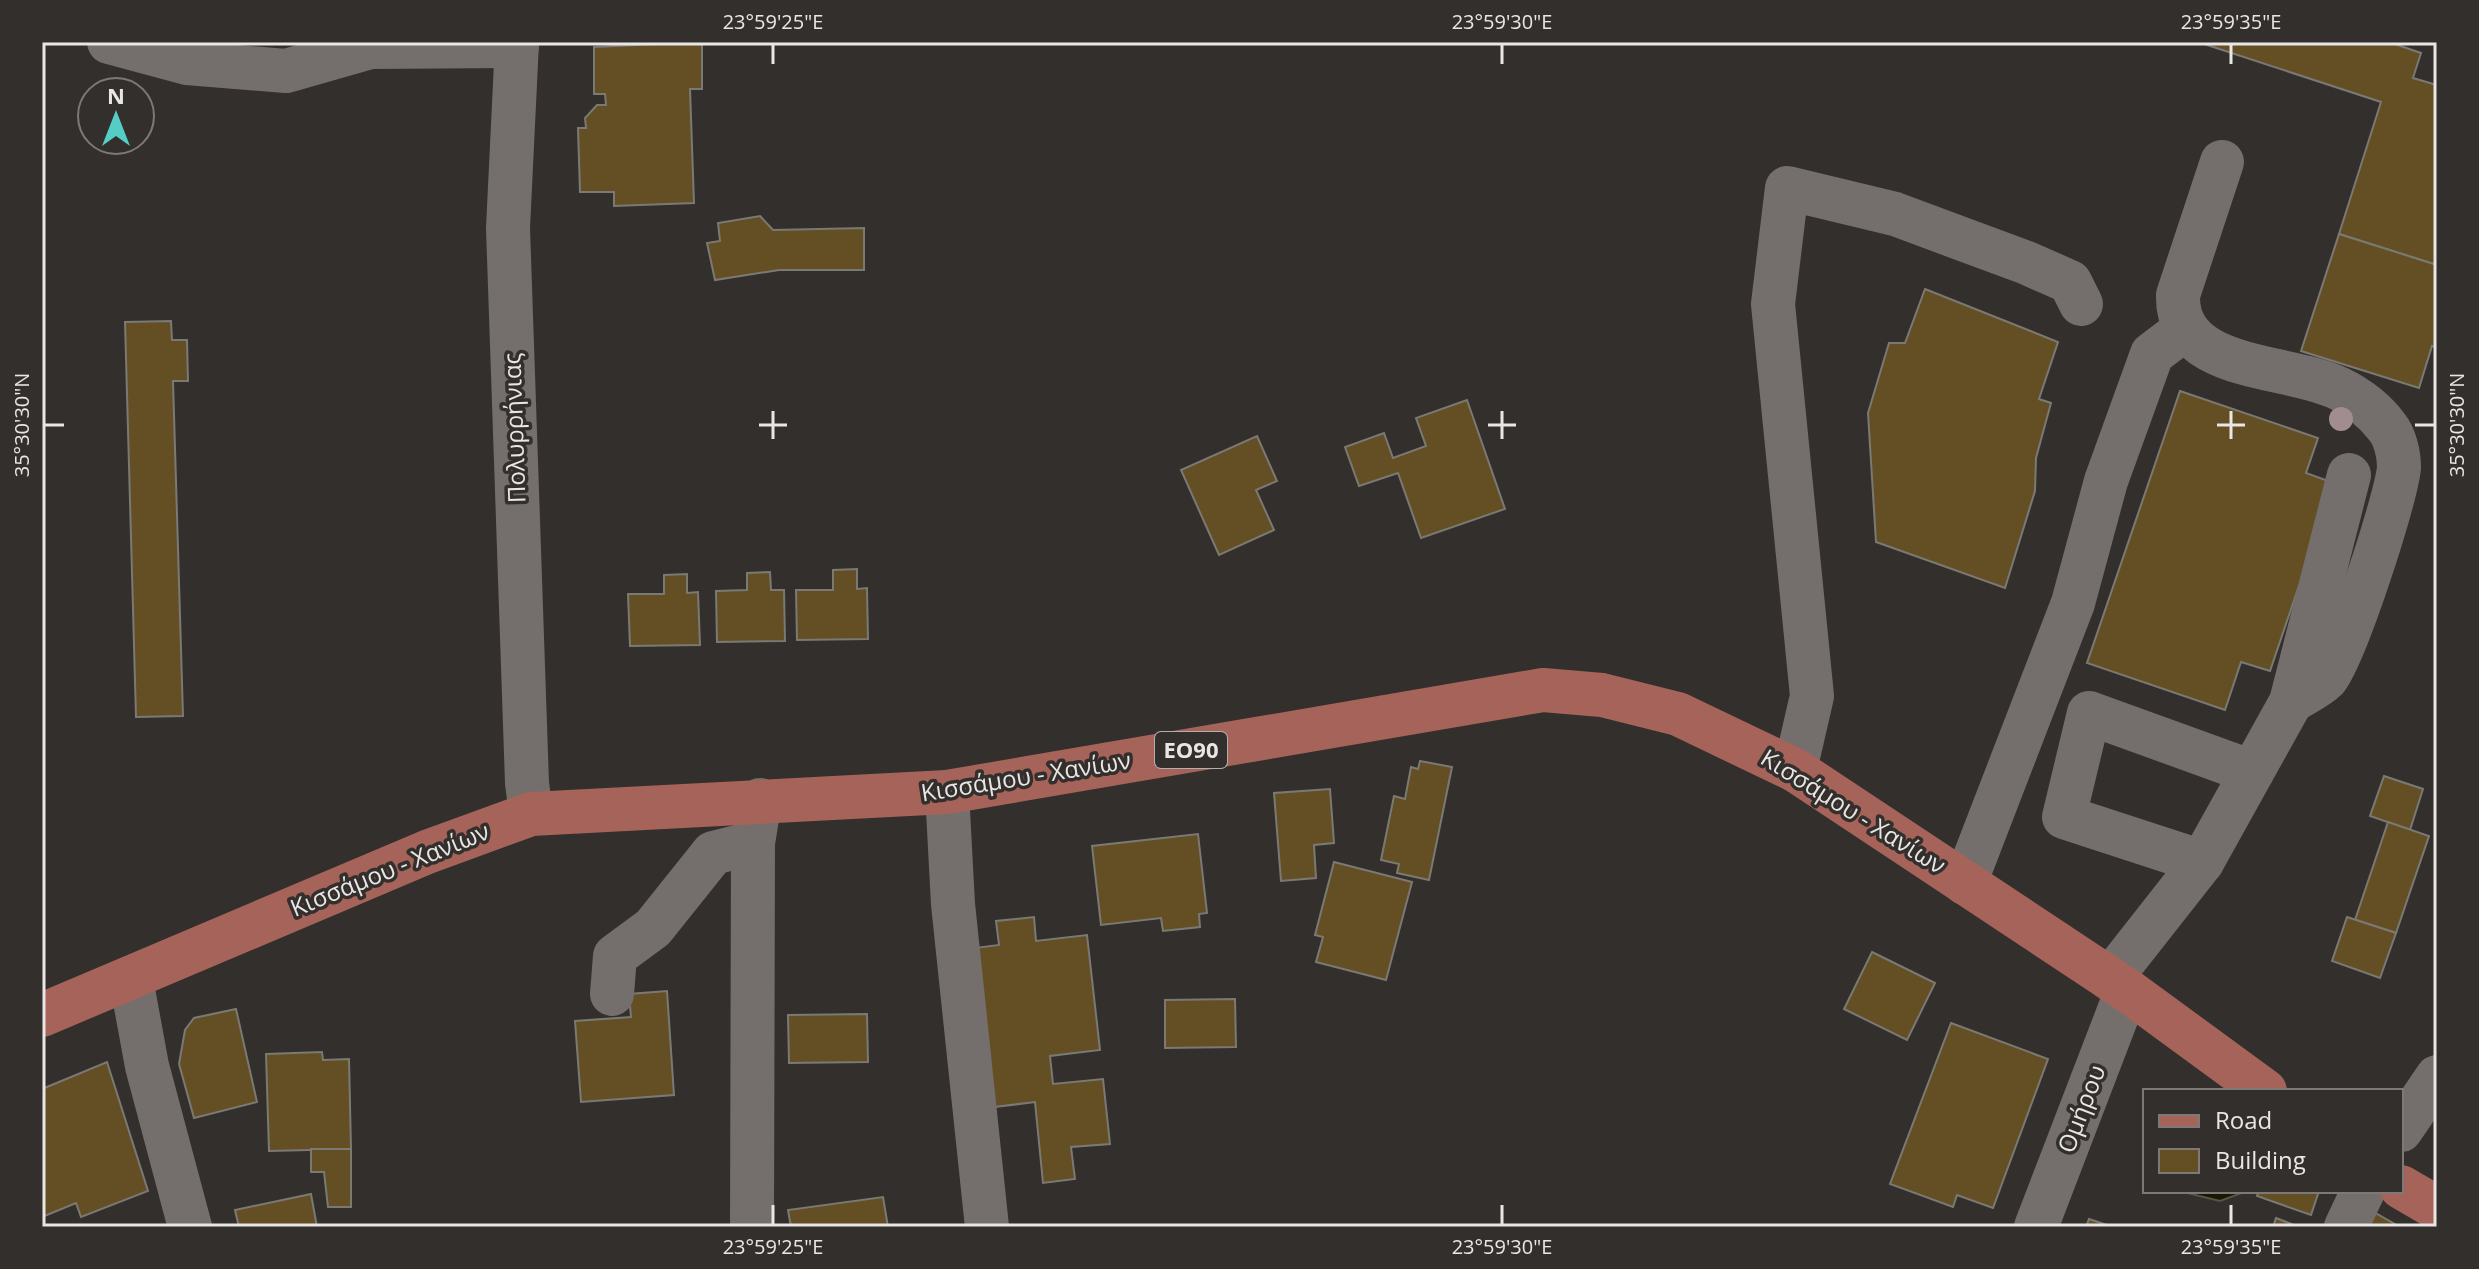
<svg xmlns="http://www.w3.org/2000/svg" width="2479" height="1269" font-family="'Open Sans',sans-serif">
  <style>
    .water { fill: #171702; stroke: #565546; stroke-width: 2 }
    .building { fill: #644f25; stroke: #7b7974; stroke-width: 2 }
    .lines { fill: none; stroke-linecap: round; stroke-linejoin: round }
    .minor { stroke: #746f6c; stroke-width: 44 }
    .major { stroke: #a66359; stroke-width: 44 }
    .tree { fill: #a18d90 }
    .ticks { fill: none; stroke: #e9e7e5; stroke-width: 3 }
    .labels { text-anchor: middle; stroke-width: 7; stroke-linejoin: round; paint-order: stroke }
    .shield { fill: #332f2c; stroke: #b2b0ae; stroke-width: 2 }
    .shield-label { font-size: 22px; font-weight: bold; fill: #e9e7e5 }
    .street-label { font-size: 24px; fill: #e9e7e5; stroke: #332f2c }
    .neatline { fill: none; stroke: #e9e7e5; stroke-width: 3 }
    .ticks-label { font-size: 20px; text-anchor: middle; fill: #e9e7e5 }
  </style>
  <rect width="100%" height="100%" fill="#332f2c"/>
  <polygon class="water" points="2179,1191 2247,1191 2220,1201"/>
  <g class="building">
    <polygon points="702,42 702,89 690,89 694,203 614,206 614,192 580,192 578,128 586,128 585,118 597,105 606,105 605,94 594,94 594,47"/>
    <polygon points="2198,42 2389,42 2421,53 2413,78 2437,85 2437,265 2339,234 2381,102"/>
    <polygon points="760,216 773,230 864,228 864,270 779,270 715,280 707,243 720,241 718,223"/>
    <polygon points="2339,234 2437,265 2437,347 2432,346 2419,388 2301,351"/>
    <polygon points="1925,289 2058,342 2039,399 2051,403 2036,458 2035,491 2005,588 1876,542 1868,413 1889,343 1905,343"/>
    <polygon points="171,321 172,340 187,340 188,381 173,381 183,716 136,717 125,322"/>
    <polygon points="2180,391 2318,438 2306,473 2334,483 2270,671 2241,662 2225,710 2087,663"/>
    <polygon points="1467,400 1505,509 1421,538 1398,473 1359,486 1345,447 1384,433 1393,458 1426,446 1416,418"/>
    <polygon points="1257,436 1277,481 1256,490 1274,530 1219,555 1181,470"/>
    <polygon points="857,569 857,589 867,588 868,639 797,640 796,590 833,590 833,570"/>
    <polygon points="770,572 771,590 784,590 785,641 717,642 716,591 747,590 747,573"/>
    <polygon points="687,574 687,593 698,592 700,645 630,646 628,594 664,594 664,575"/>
    <polygon points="1420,761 1452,767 1429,880 1397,873 1399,864 1381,860 1394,796 1405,799 1411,767 1418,769"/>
    <polygon points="2384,776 2423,789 2410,830 2370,816"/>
    <polygon points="1330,789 1334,843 1314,845 1316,878 1281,881 1274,793"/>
    <polygon points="2388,822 2429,836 2396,933 2355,920"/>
    <polygon points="1198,834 1207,913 1199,914 1200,927 1163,931 1161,918 1101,925 1092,846"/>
    <polygon points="1334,862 1412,882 1386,980 1316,962 1323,937 1315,935"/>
    <polygon points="1034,917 1036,941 1087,935 1100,1050 1050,1056 1053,1084 1103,1079 1110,1144 1071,1147 1075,1179 1043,1183 1035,1102 987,1108 967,949 999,945 996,921"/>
    <polygon points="2347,917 2396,933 2380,978 2332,961"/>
    <polygon points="1872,952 1935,983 1907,1040 1844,1009"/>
    <polygon points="667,991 674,1095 581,1102 575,1021 631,1017 629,994"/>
    <polygon points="1235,999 1236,1047 1165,1048 1165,1000"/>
    <polygon points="236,1009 257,1102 194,1118 179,1064 185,1030 194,1018"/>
    <polygon points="867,1014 868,1062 789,1063 788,1015"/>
    <polygon points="1951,1023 2048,1059 1993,1208 1957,1195 1953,1207 1890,1184"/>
    <polygon points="322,1052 323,1060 349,1059 351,1149 269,1151 266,1054"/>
    <polygon points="107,1062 148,1191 81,1217 76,1203 42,1217 42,1089"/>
    <polygon points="311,1149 351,1149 351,1207 328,1207 324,1172 311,1172"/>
    <polygon points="2259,1191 2319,1191 2311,1215 2257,1196"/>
    <polygon points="311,1194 317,1227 239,1227 235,1210"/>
    <polygon points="883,1197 888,1227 791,1227 788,1210"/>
    <polygon points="2372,1211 2400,1227 2362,1227"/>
    <polygon points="2276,1218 2299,1227 2273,1227"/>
    <polygon points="2089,1219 2113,1227 2086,1227"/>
  </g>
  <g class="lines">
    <g class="minor">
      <polyline points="109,42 187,63 286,71 370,47 517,46"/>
      <polyline points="517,42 508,228 527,783 531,814"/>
      <path d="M 2222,162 L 2178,295 C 2176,373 2288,363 2340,389 C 2358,398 2375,411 2387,427 C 2395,437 2399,454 2399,467 C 2397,497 2344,659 2326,679 C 2317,688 2301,695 2291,702"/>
      <polyline points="1795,770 1812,696 1773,304 1787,188 1895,214 2027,263 2070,282 2081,304"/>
      <polyline points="947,792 953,904 987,1227"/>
      <polyline points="2202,862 2064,817 2089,713 2252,772"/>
      <polyline points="1965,883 2073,603 2106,481 2152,354 2185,329"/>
      <polyline points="131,979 147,1066 190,1227"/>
      <polyline points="2110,979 2202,862 2291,702 2349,475"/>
      <polyline points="612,994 615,956 653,928 713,853 753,843"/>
      <polyline points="2401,1130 2437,1077"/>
      <polyline points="752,1227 753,843 760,800"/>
      <polyline points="2036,1227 2127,990"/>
      <polyline points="2346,1227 2363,1191"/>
    </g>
    <g class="major">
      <polyline points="42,1015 427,852 531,814 947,792 1543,690 1602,695 1678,714 1795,770 2127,990 2265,1091"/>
      <polyline points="2401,1187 2437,1208"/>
    </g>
  </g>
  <circle class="tree" cx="2341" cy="419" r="12"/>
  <path class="ticks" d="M 773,44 L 773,64M 1502,44 L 1502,64M 2231,44 L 2231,64M 773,411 L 773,439M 1502,411 L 1502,439M 2231,411 L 2231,439M 44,425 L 64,425M 759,425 L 787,425M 1488,425 L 1516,425M 2217,425 L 2245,425M 2415,425 L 2435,425M 773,1205 L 773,1225M 1502,1205 L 1502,1225M 2231,1205 L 2231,1225"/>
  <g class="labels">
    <rect class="shield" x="1155" y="732" width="72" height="36" rx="6"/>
    <g class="shield-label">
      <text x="1191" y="758">ΕΟ90</text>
    </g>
    <g class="street-label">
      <text transform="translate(515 428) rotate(-92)" y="8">Πολυρρήνιας</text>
      <text transform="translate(1026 777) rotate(-9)" y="8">Κισσάμου - Χανίων</text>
      <text transform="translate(1853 812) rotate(32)" y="8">Κισσάμου - Χανίων</text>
      <text transform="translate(390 870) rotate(-22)" y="8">Κισσάμου - Χανίων</text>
      <text transform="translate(2082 1109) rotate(-69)" y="8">Ομήρου</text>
    </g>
  </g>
  <rect width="2479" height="1269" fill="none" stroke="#332f2c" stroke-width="88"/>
  <rect x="2143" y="1089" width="260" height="104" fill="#332f2c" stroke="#7c7976" stroke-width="2"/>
  <rect x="2159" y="1115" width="40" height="12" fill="#a66359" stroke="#7c7976" stroke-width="2"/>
  <text x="2215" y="1129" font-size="24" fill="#e9e7e5">Road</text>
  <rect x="2159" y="1149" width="40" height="24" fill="#644f25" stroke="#7c7976" stroke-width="2"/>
  <text x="2215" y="1169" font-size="24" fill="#e9e7e5">Building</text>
  <g transform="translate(116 116)"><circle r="38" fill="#332f2c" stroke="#7c7976" stroke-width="2"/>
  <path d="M0-6L14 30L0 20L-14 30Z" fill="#54cdc7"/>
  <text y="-12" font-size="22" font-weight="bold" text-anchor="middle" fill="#e9e7e5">N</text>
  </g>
  <rect x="44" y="44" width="2391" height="1181" class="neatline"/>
  <g class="ticks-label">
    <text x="773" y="29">23°59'25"E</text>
    <text x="1502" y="29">23°59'30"E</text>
    <text x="2231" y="29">23°59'35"E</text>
    <text transform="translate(22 425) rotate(-90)" y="7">35°30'30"N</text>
    <text transform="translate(2457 425) rotate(-90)" y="7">35°30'30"N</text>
    <text x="773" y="1254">23°59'25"E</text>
    <text x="1502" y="1254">23°59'30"E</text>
    <text x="2231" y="1254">23°59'35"E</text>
  </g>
</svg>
